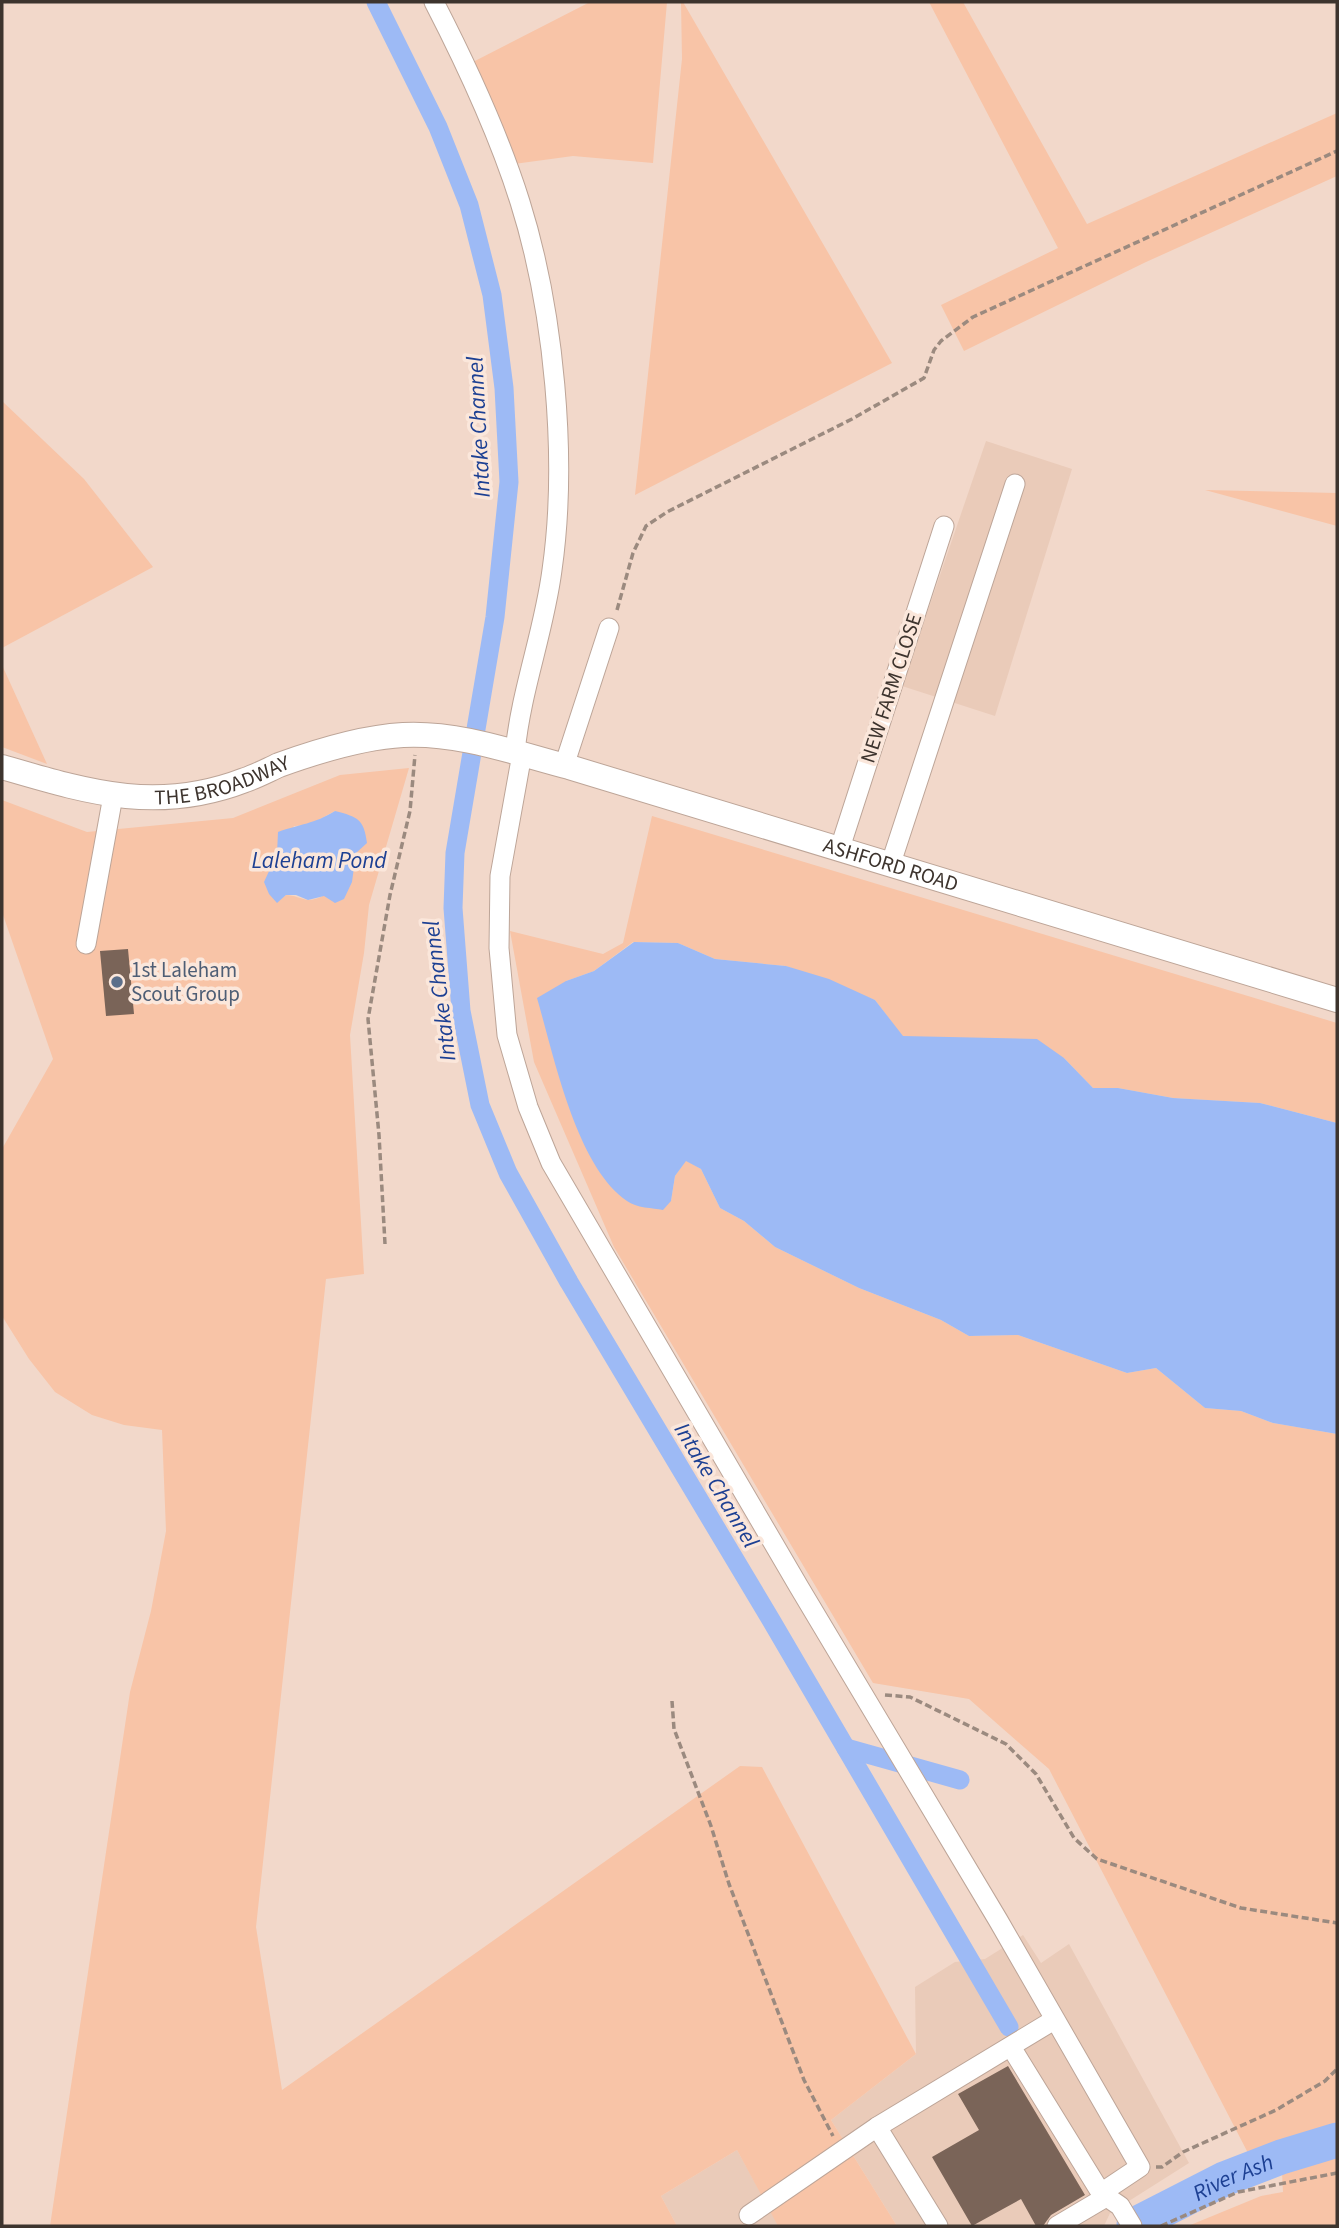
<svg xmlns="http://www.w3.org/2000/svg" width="1339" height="2228" font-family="'Source Sans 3',sans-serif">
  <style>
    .built { fill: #eacbb9 }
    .green { fill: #f8c4a7; fill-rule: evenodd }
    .water { fill: #9dbaf5 }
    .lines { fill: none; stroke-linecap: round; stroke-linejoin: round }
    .canal { stroke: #9dbaf5; stroke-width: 19 }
    .river { stroke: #9dbaf5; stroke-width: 35 }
    .building { fill: #7a6458 }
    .minor-casing { stroke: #bda598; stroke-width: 21 }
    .major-casing { stroke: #bda598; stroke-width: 26 }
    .path { stroke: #9b8a7f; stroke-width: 3.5; stroke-dasharray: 7 3.5; stroke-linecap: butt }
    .minor { stroke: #fff; stroke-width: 19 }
    .major { stroke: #fff; stroke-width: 24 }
    .service-dot { fill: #5c6f8a; stroke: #fbe7db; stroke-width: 2.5 }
    .labels { text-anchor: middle; stroke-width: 7; stroke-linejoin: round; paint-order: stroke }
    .street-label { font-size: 21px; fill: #3d342e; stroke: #fbe7db }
    .service-label { font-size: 21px; fill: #4e5e75; stroke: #fbe7db; text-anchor: start }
    .water-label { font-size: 23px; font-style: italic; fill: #1d4093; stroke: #fbe7db }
  </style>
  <rect width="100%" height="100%" fill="#f2d8ca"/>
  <g class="built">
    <polygon points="986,441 1072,469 995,716 902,686"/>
    <polygon points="1023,1935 1041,1963 1069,1944 1189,2163 1110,2213 1104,2226 897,2226 831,2120 916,2054 915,1987 955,1962 985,1959"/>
    <polygon points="737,2150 779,2226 677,2226 661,2196"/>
  </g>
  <g class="green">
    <polygon points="590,2 667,2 653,163 573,156 514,164 471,63"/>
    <polygon points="681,2 683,2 892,363 635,495 682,59"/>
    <polygon points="929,2 963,2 1087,224 1337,113 1337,176 1146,262 964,351 941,305 1058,248"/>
    <polygon points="2,401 84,479 153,567 2,648"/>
    <polygon points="1205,490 1337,493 1337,526"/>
    <polygon points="2,665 47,764 2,747"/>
    <path d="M 409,768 L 369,905 L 364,953 L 350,1035 L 364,1274 L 326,1279 L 256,1927 L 282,2090 L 740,1766 L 762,1767 L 916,2054 L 831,2120 L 897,2226 L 778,2226 L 737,2150 L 661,2196 L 677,2226 L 50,2226 L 130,1692 L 151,1611 L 166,1531 L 162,1430 L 124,1425 L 92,1415 L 55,1392 L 29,1359 L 2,1316 L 2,1149 L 53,1059 L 2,912 L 2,800 L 87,832 L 233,818 L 340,775 ZM 335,811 L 356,853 L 356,866 C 343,878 327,900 308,900 C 301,899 294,895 286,895 L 277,902 L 270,867 L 294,826 L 309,825 Z"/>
    <polygon points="652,816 1337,1023 1337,1123 1260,1103 1173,1098 1118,1088 1093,1088 1064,1058 902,1036 875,1000 786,966 715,959 678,943 633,942 594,971 566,981 671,1201 675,1176 686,1160 701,1169 720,1208 744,1221 775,1247 859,1288 941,1320 969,1336 1018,1335 1127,1373 1156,1368 1205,1408 1241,1411 1273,1423 1337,1434 1337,2122 1248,2153 1049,1769 969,1699 873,1683 614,1247 534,1062 510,931 603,954 623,943"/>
    <polygon points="1337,2150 1337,2226 1188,2226 1261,2196 1283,2192 1282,2172"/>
  </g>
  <g class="water">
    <path d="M 335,811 C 358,817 364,819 367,843 L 356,853 L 352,882 L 344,899 L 335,903 L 324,896 L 308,900 L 296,895 L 286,895 L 277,903 L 269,894 L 264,882 L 277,854 L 278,832 C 300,824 314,824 335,811 Z"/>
    <path d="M 634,942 L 678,943 L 715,959 L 786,966 L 829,979 L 875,1000 L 903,1036 L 1037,1039 L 1064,1058 L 1093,1088 L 1118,1088 L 1173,1098 L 1260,1103 L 1337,1123 L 1337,1434 L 1273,1423 L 1241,1411 L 1205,1408 L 1156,1368 L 1127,1373 L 1018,1335 L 969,1336 L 941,1320 L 859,1288 L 775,1247 L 744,1221 L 720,1208 L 701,1169 L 686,1161 L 675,1176 L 671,1201 L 663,1210 C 653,1208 636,1208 627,1201 C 576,1166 554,1056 537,998 L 566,981 L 594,971 Z"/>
  </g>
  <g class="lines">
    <g class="canal">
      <polyline points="376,2 438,127 469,205 492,295 504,388 509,482 495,617 455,853 453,908 461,1011 480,1105 508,1173 569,1282 771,1620 1009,2027"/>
      <polyline points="846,1748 960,1780"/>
    </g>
    <path class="river" id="s1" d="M 1134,2225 L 1224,2179 L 1281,2157 L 1337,2140"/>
  </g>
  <g class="building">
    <polygon points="128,949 134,1014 106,1016 100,951"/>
    <polygon points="1008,2066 1085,2195 1051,2215 1043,2226 1036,2226 1021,2199 972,2226 932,2157 979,2130 958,2094"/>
  </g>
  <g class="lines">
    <defs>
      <g id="minor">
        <path d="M 434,2 C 467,66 498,132 520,202 C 554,310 568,458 552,570 C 544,632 521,690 515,752"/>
        <polyline points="522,754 500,876 499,948 507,1035 528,1107 551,1163 799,1587 998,1920 1140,2167 1101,2193"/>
        <polyline points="564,766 609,628"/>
        <polyline points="839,851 944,526"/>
        <polyline points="890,866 1015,484"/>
        <polyline points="86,944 113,796"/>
        <polyline points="1011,2047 1101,2193 1120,2206 1132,2226"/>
        <polyline points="877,2127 938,2226"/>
        <polyline points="749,2215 877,2127 1054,2020"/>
        <polyline points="1057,2226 1106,2197"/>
      </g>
      <g id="major">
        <path id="s2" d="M 2,767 C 88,792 157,814 245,780 C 257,776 268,770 279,765 C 315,752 365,737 403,735 C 459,732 515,753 569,767 L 1337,1000"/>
      </g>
    </defs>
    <use href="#minor" class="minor-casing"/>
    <use href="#major" class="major-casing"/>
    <g class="path">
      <polyline points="617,610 633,553 646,526 667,512 852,419 924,378 934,350 941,341 973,317 1337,151"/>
      <polyline points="385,1244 379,1135 368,1019 390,895 410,811 415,755"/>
      <polyline points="885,1695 910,1697 1006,1744 1036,1774 1074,1838 1097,1859 1241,1908 1337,1923"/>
      <polyline points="672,1701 674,1729 711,1826 729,1884 804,2080 833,2136"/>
      <polyline points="1156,2167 1162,2167 1183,2152 1276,2110 1325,2081 1337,2069"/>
      <polyline points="1161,2226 1238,2192 1337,2173"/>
    </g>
    <use href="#minor" class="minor"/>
    <use href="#major" class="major"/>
  </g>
  <circle class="service-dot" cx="117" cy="982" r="7"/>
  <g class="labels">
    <g class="street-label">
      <text transform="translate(891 688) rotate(-72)" y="7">NEW FARM CLOSE</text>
      <text dy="7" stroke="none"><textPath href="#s2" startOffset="226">THE BROADWAY</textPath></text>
      <text dy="7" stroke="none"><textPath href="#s2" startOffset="920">ASHFORD ROAD</textPath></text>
    </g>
    <g class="service-label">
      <text x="131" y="977">1st Laleham<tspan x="131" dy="24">Scout Group</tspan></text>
    </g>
    <g class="water-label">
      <text transform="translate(478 427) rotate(-93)" y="8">Intake Channel</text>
      <text x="319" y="868">Laleham Pond</text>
      <text transform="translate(439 991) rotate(-97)" y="8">Intake Channel</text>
      <text transform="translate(717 1485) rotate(59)" y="8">Intake Channel</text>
      <text dy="8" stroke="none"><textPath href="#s1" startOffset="110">River Ash</textPath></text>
    </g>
  </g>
  <rect width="1339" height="2228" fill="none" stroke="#3d342e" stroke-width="7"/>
</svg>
